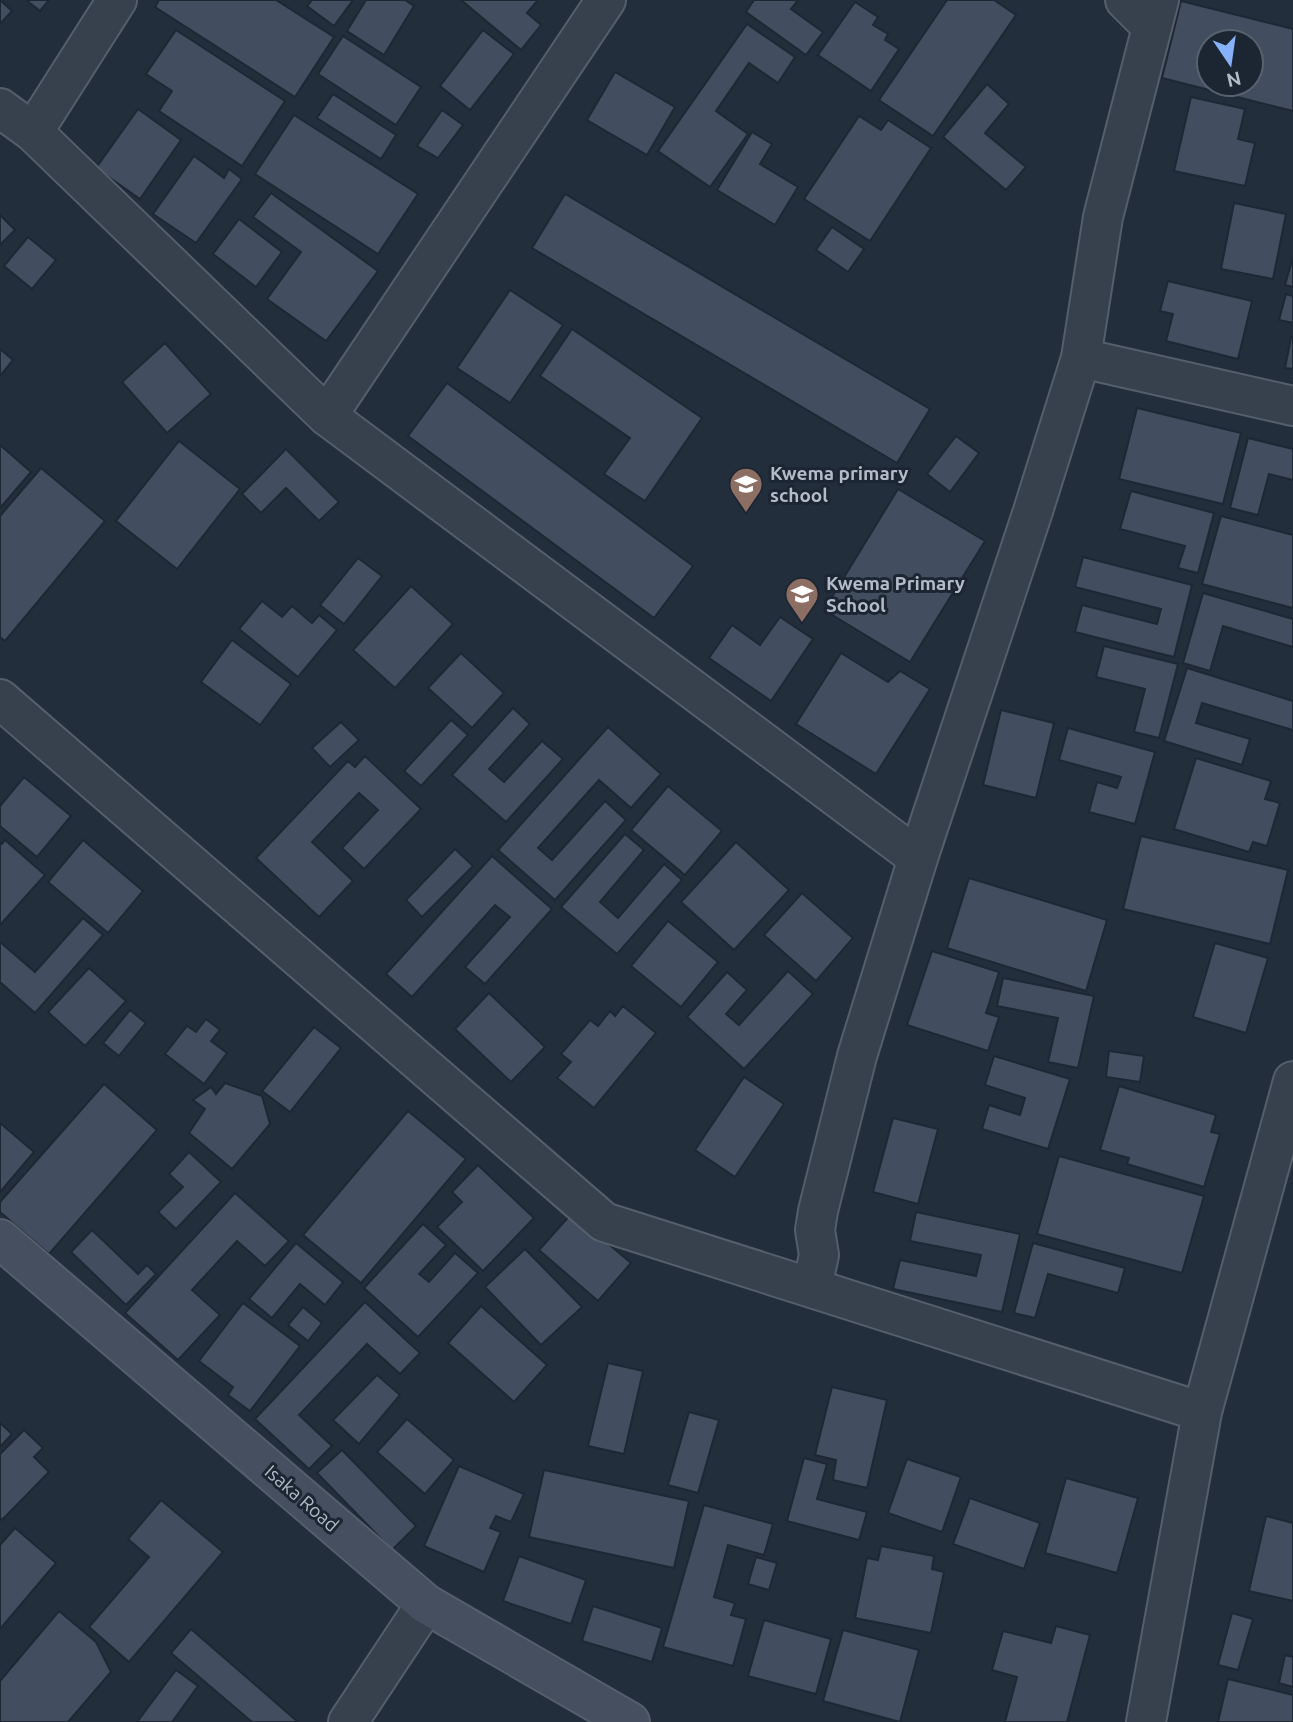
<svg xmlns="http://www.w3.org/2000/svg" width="1293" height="1722" font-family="Ubuntu,sans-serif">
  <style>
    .building { fill: #424e5f; stroke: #1e2734; stroke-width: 2; fill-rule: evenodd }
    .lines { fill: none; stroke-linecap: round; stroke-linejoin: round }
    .street-casing { stroke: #555e6b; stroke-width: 42 }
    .secondary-casing { stroke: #555e6b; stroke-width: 42 }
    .street { stroke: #37404d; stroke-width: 38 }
    .secondary { stroke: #454f60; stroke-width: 38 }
    .labels { text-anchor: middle; stroke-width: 6; stroke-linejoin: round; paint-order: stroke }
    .poi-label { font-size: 19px; font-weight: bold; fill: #b3bbc8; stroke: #1c2532; text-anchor: start }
    .street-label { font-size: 19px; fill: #b3bbc8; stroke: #1c2532 }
  </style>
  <rect width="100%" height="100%" fill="#232e3d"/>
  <g class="building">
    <polygon points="0,0 12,11 0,24"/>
    <polygon points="26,0 49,0 40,11"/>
    <polygon points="159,0 276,0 334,37 295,97 155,7"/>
    <polygon points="312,0 353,0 334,26 307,6"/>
    <polygon points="366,0 405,0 414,6 384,55 347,31"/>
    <polygon points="461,0 538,0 527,13 541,25 521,50"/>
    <polygon points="754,0 798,0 791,9 823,32 806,55 746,12"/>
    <polygon points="947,0 994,0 1016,15 933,136 879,100"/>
    <path d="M 1181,1 L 1293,29 L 1293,111 L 1162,78 ZM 1209,42 L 1251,42 L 1251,84 L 1209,84 Z"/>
    <polygon points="855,2 878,17 873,25 888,34 885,40 899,49 871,91 818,55"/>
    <polygon points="747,24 795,57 778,83 749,63 716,111 748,134 710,187 658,151"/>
    <polygon points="176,30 285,101 242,166 159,111 172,91 146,74"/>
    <polygon points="483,30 514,54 470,110 440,86"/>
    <polygon points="343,36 421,87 396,125 318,74"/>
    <polygon points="615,72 675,107 647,155 587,120"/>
    <polygon points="987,84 1009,104 985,133 1026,167 1006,190 943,137"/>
    <polygon points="333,94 396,135 381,159 317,118"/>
    <polygon points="1191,97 1245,109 1238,139 1255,143 1245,186 1174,171"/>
    <polygon points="138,109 181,140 140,199 96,168"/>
    <polygon points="442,110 463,125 438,158 417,146"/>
    <polygon points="294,115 418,194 378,254 255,174"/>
    <polygon points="859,116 881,130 888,120 931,148 870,241 804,199"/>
    <polygon points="752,132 772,144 760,164 798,187 775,225 717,190"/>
    <polygon points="194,156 224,178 229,169 242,179 196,243 153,214"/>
    <polygon points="271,193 378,271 326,341 267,299 301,252 253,217"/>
    <polygon points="565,194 930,409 897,463 532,248"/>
    <polygon points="1234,203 1286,214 1273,279 1221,269"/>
    <polygon points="0,215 15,230 0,245"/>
    <polygon points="239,219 282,252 256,287 213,254"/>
    <polygon points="832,227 864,249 848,272 816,250"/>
    <polygon points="28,237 56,260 32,289 4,266"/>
    <polygon points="1293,257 1293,287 1285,285"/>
    <polygon points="1168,281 1252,301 1238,359 1166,341 1173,314 1160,311"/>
    <polygon points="510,290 563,325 510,403 457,368"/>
    <polygon points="1286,294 1293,296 1293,323 1279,320"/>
    <polygon points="572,329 702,418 645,501 604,474 630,438 540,376"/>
    <polygon points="1291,337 1293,337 1293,369 1285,368"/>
    <polygon points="165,343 211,394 167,433 122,382"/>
    <polygon points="0,349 13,360 0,376"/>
    <polygon points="447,383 693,566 654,618 408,436"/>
    <polygon points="1137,408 1241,433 1223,504 1119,479"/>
    <polygon points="956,436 979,453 950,492 927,474"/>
    <polygon points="1248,438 1293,449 1293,480 1269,474 1258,515 1230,508"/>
    <polygon points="179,441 240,489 177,569 116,521"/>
    <polygon points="0,445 31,472 0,508"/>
    <polygon points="286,449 339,502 319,521 286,488 261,513 242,494"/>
    <polygon points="41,468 105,521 5,641 0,637 0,516"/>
    <polygon points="898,489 985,541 910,662 824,610"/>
    <polygon points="1131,491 1214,513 1198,573 1178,568 1185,546 1120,529"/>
    <polygon points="1221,516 1293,535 1293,608 1202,584"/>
    <polygon points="1083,557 1192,585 1174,657 1075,632 1082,605 1157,624 1161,609 1075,587"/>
    <polygon points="358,558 382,576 344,624 320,605"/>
    <polygon points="411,586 453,624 395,688 353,650"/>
    <polygon points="1203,593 1293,619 1293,647 1223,626 1210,671 1183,663"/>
    <polygon points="262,601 282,617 292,606 312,623 319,615 337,630 298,677 239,629"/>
    <polygon points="780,617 813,639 771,701 709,658 732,625 760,645"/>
    <polygon points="232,640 291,684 260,725 201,682"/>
    <polygon points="1104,646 1178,664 1159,738 1134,732 1145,689 1096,677"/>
    <polygon points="461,653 504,693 472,728 428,688"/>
    <polygon points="841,653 888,682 900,671 930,689 876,774 796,724"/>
    <polygon points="1187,668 1293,701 1293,730 1202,703 1196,723 1250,739 1242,765 1164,741"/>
    <polygon points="513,708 530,724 489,769 504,782 542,741 563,759 506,822 452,775"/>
    <polygon points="1001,710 1054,723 1036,798 983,785"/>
    <polygon points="451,720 468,735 421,786 404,771"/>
    <polygon points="341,722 359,740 330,767 312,748"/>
    <polygon points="608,727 661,774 631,808 599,780 538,848 552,860 605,801 626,820 555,900 498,850"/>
    <polygon points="1068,728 1155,752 1135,824 1089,812 1097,782 1117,788 1121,777 1059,760"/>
    <polygon points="365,756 421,809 364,869 342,848 378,810 359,793 312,842 353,881 319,917 256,858 348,761 355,767"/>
    <polygon points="1196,758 1271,781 1265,799 1280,803 1267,846 1253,842 1249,852 1174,829"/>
    <polygon points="24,777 71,816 37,857 0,826 0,806"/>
    <polygon points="668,786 722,831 685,875 631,830"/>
    <polygon points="625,834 644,850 600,902 618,918 664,864 682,880 617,954 561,907"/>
    <polygon points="1141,836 1288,870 1270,944 1123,909"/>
    <polygon points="5,840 45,875 0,925 0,842 2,844"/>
    <polygon points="83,840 143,891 108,933 48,882"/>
    <polygon points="736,842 789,890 734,950 681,902"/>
    <polygon points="455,849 473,866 422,917 406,900"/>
    <polygon points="492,856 552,909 485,984 465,967 510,917 495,905 412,997 386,974"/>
    <polygon points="969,878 1107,920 1086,991 947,948"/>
    <polygon points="802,893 853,938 816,981 764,935"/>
    <polygon points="83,918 103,935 35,1013 0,982 0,942 35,972"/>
    <polygon points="668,921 718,962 681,1007 631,966"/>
    <polygon points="1215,943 1268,958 1246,1033 1193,1017"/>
    <polygon points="932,951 999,972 986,1013 999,1017 988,1051 907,1025"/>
    <polygon points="89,968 126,1001 85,1046 48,1012"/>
    <polygon points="788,971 813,994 744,1069 687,1017 727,972 747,990 726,1014 739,1025"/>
    <polygon points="1003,978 1094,996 1078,1068 1048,1062 1058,1018 997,1006"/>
    <polygon points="489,993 545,1047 511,1082 455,1029"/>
    <polygon points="623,1006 656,1033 594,1108 557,1078 571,1062 561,1054 590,1020 598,1026 610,1011 615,1016"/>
    <polygon points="130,1010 146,1023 119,1056 103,1043"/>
    <polygon points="206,1019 220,1030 211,1041 227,1053 204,1084 165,1054 187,1026 196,1032"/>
    <polygon points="314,1027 341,1048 290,1112 262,1091"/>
    <polygon points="1109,1051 1144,1056 1140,1082 1106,1077"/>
    <polygon points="994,1056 1070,1079 1048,1149 982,1129 989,1105 1020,1115 1025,1098 985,1085"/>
    <polygon points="744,1077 784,1104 735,1177 695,1150"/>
    <polygon points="225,1083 262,1096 270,1124 232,1169 189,1133 205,1109 193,1100 211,1087 216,1094"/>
    <polygon points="104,1084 157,1130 49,1254 0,1212 0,1202"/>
    <polygon points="1119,1086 1216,1115 1211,1132 1220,1134 1204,1187 1127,1164 1129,1158 1100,1150"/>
    <polygon points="408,1111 466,1159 361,1283 303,1235"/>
    <polygon points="893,1118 938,1129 918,1204 873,1192"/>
    <polygon points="0,1123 34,1152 0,1192"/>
    <polygon points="189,1152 221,1182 176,1229 158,1212 183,1187 169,1174"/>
    <polygon points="1059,1156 1204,1196 1182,1273 1037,1234"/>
    <polygon points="478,1165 534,1218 483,1271 437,1227 462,1202 452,1192"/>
    <polygon points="235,1193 289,1241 265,1266 237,1241 192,1290 220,1315 178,1360 125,1313"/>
    <polygon points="916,1212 1020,1234 1002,1312 893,1289 900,1260 976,1276 981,1255 910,1241"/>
    <polygon points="572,1213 631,1263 598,1301 539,1250"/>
    <polygon points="423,1224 446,1245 419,1274 429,1282 455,1253 478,1273 418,1337 364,1288"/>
    <polygon points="92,1230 138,1274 147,1265 156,1274 126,1305 71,1252"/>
    <polygon points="296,1243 343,1282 325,1305 300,1284 272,1318 249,1299"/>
    <polygon points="1033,1243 1125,1268 1118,1293 1048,1274 1035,1318 1014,1313"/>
    <polygon points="525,1249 582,1307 541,1345 485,1287"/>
    <polygon points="365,1302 420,1353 400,1374 367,1344 299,1415 332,1446 309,1469 255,1419"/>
    <polygon points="243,1303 300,1346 250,1411 228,1395 233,1387 199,1361"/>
    <polygon points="481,1306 547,1365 514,1402 448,1343"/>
    <polygon points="303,1307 322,1323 308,1341 288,1325"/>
    <polygon points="608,1363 643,1371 624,1454 588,1446"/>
    <polygon points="377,1375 400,1395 359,1444 333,1420"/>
    <polygon points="832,1387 887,1400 867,1488 833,1480 836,1460 815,1455"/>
    <polygon points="689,1412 719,1420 698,1493 668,1485"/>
    <polygon points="407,1419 454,1460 425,1494 377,1452"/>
    <polygon points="0,1423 12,1434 0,1447"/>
    <polygon points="24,1430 43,1448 34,1457 49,1472 2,1520 0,1517 0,1454"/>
    <polygon points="342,1450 416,1526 392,1550 317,1473"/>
    <polygon points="804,1458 827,1464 817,1499 867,1512 859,1540 787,1521"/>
    <polygon points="907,1459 961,1477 942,1532 888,1513"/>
    <polygon points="459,1466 524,1494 511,1522 496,1516 490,1528 501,1532 484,1572 424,1546"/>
    <polygon points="544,1470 689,1501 674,1568 529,1537"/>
    <polygon points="1066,1478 1138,1498 1117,1573 1045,1553"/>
    <polygon points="970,1498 1040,1523 1024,1569 953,1544"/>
    <polygon points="161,1500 223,1552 129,1662 89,1627 149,1557 128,1539"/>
    <polygon points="704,1505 773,1524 764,1555 728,1545 714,1597 735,1603 731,1615 746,1619 733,1666 663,1647"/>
    <polygon points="1266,1516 1293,1523 1293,1601 1249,1591"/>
    <polygon points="15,1528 56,1563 0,1629 0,1545"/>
    <polygon points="881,1546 934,1556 932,1569 944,1572 931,1633 855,1618 867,1558 878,1560"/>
    <polygon points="519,1556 586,1580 571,1624 503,1601"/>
    <polygon points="756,1557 777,1563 769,1590 748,1584"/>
    <polygon points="593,1606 662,1628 652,1662 582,1641"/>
    <polygon points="59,1611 96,1642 111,1672 68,1722 0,1722 0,1681"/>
    <polygon points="1232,1613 1253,1619 1238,1670 1218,1665"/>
    <polygon points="764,1620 831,1639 816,1694 748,1676"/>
    <polygon points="1056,1626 1090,1635 1067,1722 1005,1722 1017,1677 992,1670 1003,1631 1051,1643"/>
    <polygon points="191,1629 298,1722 252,1722 171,1653"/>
    <polygon points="843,1630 919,1650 900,1722 823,1701"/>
    <polygon points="1285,1655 1293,1657 1293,1687 1279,1683"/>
    <polygon points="176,1670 198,1686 172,1722 137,1722"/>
    <polygon points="1228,1679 1293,1695 1293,1722 1218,1722"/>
  </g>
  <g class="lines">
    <defs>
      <g id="street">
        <polyline points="1125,0 1152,27"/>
        <polyline points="0,108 33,132 327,416 918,858"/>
        <polyline points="33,132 117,0"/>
        <polyline points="1081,358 1293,406"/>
        <polyline points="327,416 606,0"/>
        <polyline points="0,699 604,1222 1202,1412"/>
        <polyline points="812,1287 819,1255 815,1230 818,1211 857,1056 918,858 1033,511 1081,358 1103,217 1159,0"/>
        <polyline points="348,1722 426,1604"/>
        <polyline points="1146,1722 1202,1412 1293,1081"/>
      </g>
      <polyline id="secondary" points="0,1239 426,1604 630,1722"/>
    </defs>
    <use href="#street" class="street-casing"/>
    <use href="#secondary" class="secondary-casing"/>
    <use href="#street" class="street"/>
    <use href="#secondary" class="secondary"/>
  </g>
  <defs>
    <symbol id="school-pin" viewBox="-11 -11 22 30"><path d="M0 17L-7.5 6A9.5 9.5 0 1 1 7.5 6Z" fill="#8d6e63" stroke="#1c2532"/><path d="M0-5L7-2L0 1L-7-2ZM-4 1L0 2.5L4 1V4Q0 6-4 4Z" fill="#fff"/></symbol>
  </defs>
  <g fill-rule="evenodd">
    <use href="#school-pin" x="727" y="465" width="38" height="52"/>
    <use href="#school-pin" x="783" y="575" width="38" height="52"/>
  </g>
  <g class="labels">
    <g class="poi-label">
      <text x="770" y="480">Kwema primary<tspan x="770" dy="22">school</tspan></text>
      <text x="826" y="590">Kwema Primary<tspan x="826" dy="22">School</tspan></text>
    </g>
    <g class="street-label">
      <text transform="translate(302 1498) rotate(41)" y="7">Isaka Road</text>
    </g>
  </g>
  <g transform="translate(1230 63) rotate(167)"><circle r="33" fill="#1c2532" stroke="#58616e" stroke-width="2"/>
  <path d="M0-5L12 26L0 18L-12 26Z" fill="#87b2f9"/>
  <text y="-10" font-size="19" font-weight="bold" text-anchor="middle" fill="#b3bbc8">N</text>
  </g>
</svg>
